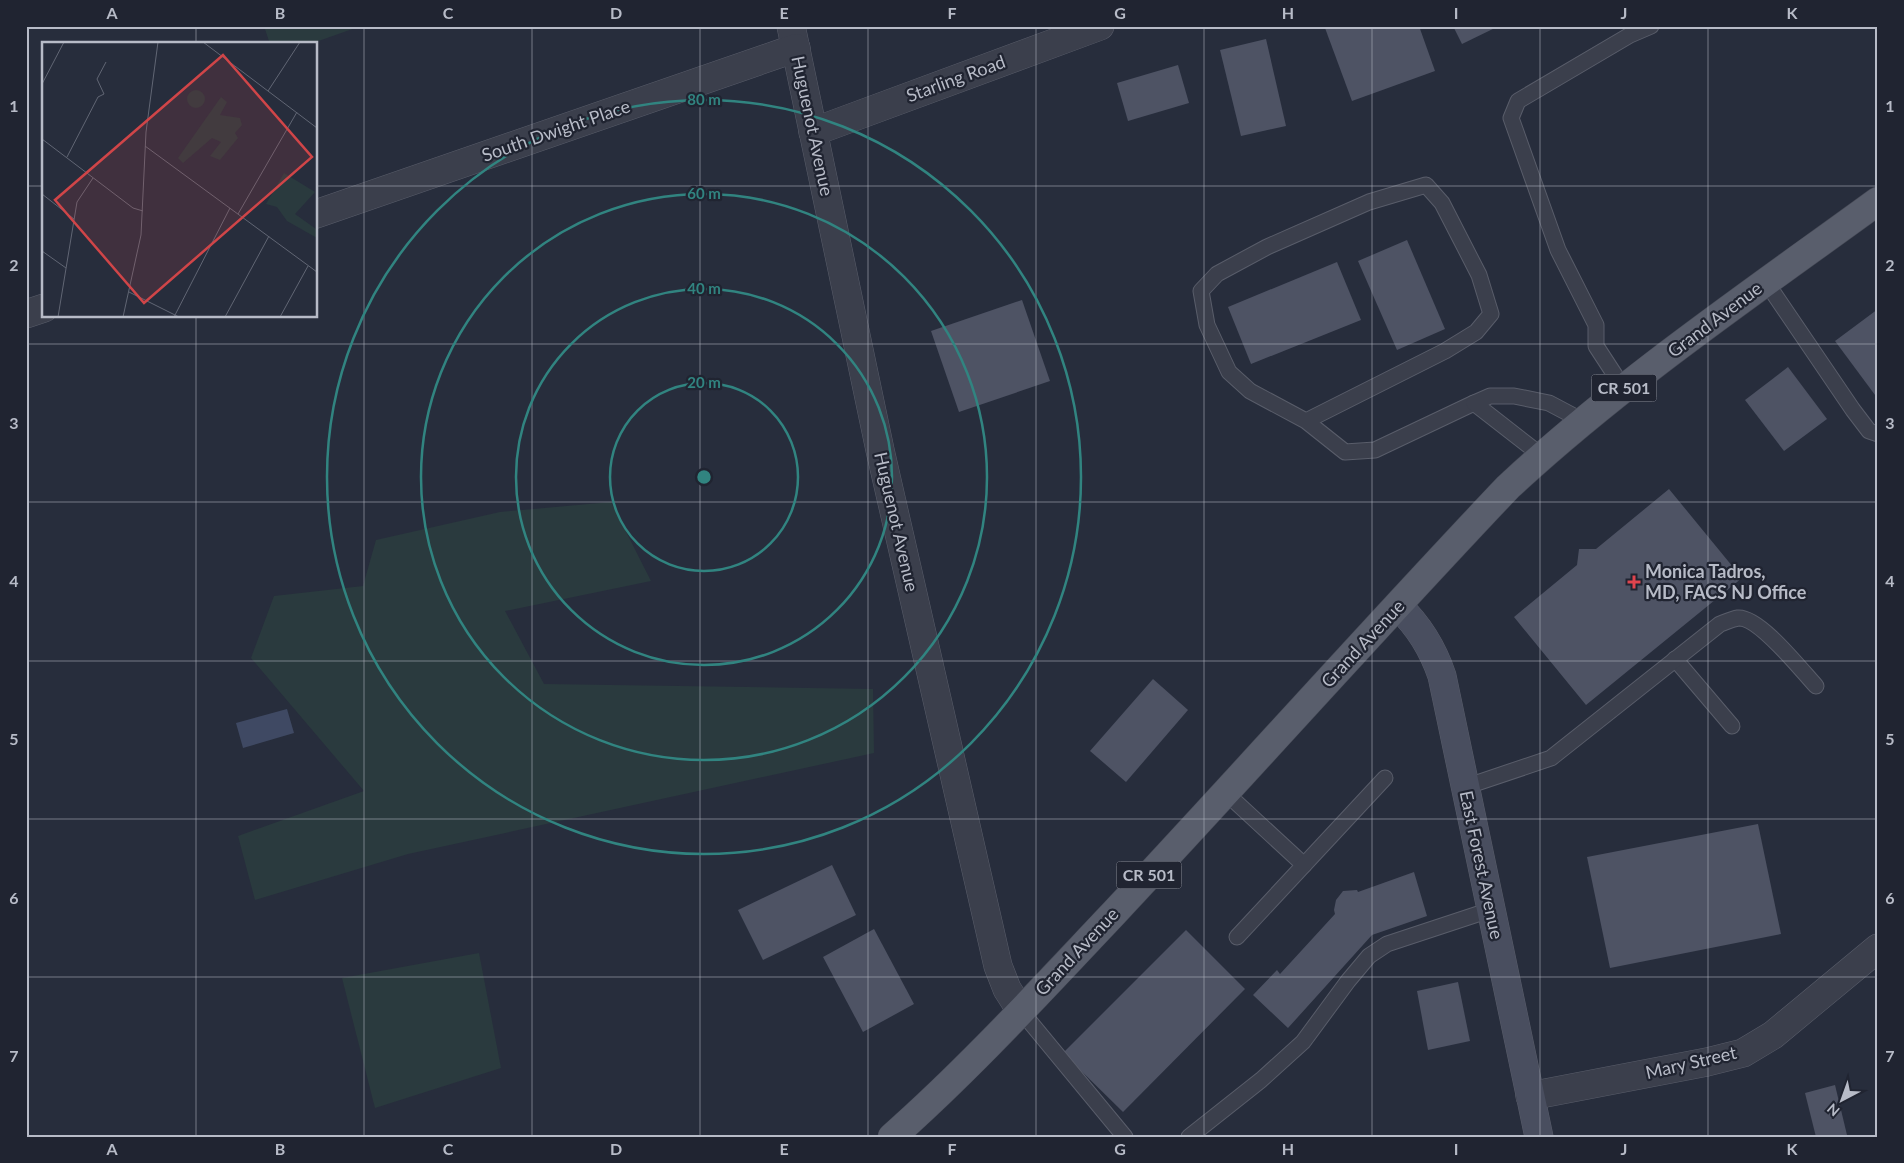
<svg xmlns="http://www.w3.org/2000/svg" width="1904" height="1163" font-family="Lato,sans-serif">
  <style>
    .green { fill: #2a3a3e }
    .water { fill: #3f4963 }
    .building { fill: #4e5364 }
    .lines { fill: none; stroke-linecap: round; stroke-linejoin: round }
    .lane-casing { stroke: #595d6a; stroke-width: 17 }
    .street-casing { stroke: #595d6a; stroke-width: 29 }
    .secondary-casing { stroke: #595d6a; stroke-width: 29 }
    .primary-casing { stroke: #444855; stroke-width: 29 }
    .lane { stroke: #3b3f4c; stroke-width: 15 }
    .street { stroke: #3b3f4c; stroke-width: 28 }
    .secondary { stroke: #494e5f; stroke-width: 28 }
    .primary { stroke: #595e6c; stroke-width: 28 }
    .grid { fill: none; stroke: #b7bbc7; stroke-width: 1; stroke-opacity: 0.55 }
    .ring { fill: none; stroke: #318480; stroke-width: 2.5 }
    .health-dot { fill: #e0444e; stroke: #202431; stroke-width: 2 }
    .labels { text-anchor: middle; stroke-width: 4.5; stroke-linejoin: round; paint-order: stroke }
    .shield { fill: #202431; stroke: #8a8e9a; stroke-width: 1 }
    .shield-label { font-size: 16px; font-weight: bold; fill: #b7bbc7 }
    .street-label { font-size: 18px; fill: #b7bbc7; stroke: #202431 }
    .poi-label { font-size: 18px; font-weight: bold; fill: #b7bbc7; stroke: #202431; text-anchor: start }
    .inset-road { fill: none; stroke: #616674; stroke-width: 1 }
    .view { fill: #d04548; fill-opacity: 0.15; stroke: #d04548; stroke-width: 2.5 }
    .inset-edge { fill: none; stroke: #b7bbc7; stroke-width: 2.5 }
    .centre { fill: #318480; stroke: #202431; stroke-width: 2.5 }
    .ring-label { font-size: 15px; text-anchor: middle; font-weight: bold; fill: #318480; stroke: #202431; stroke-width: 4.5; stroke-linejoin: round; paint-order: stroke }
    .neatline { fill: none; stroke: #b7bbc7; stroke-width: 2 }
    .grid-label { font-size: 16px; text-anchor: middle; font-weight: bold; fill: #b7bbc7 }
  </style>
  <rect width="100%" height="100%" fill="#272d3c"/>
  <g class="green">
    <polygon points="264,26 361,26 310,44 270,44"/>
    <polygon points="611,502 651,581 505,611 544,684 873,689 874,753 408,854 255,900 238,836 364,791 251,658 274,596 363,586 376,540 500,512"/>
    <polygon points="479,953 501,1068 375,1108 342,978"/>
  </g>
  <polygon class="water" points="287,709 294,733 243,748 236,723"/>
  <g class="building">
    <polygon points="1328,26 1419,26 1435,71 1352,101 1325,28"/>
    <polygon points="1453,26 1499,26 1462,44"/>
    <polygon points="1266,39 1286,126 1241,136 1220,50"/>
    <polygon points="1178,65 1189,103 1128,121 1117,83"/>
    <polygon points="1407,240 1445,329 1397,350 1358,261"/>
    <polygon points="1337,262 1361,320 1251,364 1228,307"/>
    <polygon points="1022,300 1050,381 959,412 931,331"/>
    <polygon points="1878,309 1878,399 1835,341"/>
    <polygon points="1788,367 1827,419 1784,451 1745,400"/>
    <polygon points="1669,489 1742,578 1586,705 1514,617 1577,565 1579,549 1596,549"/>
    <polygon points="1153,679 1188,710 1126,782 1090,751"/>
    <polygon points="1758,824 1781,934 1610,968 1587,857"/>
    <polygon points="832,865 856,915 763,960 738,910"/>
    <polygon points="1414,872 1427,916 1372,935 1288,1028 1253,995 1277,970 1280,974 1335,914 1334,910 1336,900 1343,891 1357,890 1358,892"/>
    <polygon points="874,929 914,1004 863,1032 823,957"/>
    <polygon points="1186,930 1245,989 1123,1112 1063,1053"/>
    <polygon points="1458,982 1470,1041 1428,1050 1417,991"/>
    <polygon points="1835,1085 1847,1135 1840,1137 1816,1137 1805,1093"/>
  </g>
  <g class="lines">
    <defs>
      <g id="lane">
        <polyline points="1766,282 1853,410 1869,431 1878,434"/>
        <polyline points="1624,389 1596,346 1596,325 1558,250 1511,118 1518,101 1630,35 1651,26"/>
        <polyline points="1306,421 1445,351 1476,332 1491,314 1479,275 1442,203 1426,185 1369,202 1267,247 1217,274 1201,291 1207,325 1229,372 1250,391 1306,421 1345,452 1375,450 1474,403"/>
        <polyline points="1542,456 1474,403 1490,396 1514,396 1549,403 1583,421"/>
        <polyline points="1675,659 1732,726"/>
        <path d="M 1465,787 L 1551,758 L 1720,624 C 1726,622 1732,619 1738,618 C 1759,616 1802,671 1816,686"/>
        <polyline points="1226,793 1304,865"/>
        <polyline points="1237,937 1385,778"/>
        <polyline points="1021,1011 1125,1137"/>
        <polyline points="1189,1137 1261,1080 1303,1042 1348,981 1369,956 1387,944 1490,910"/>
      </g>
      <g id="street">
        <polyline points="791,26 880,450 998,966 1007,989 1021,1011"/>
        <polyline points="813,132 1100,26"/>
        <polyline points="316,214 796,48"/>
        <polyline points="26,314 44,308"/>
        <polyline points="1530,1096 1707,1062 1743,1053 1773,1035 1878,948"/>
      </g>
      <path id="secondary" d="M 1398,606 C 1419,626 1433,649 1442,676 L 1539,1137"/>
      <path id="primary" d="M 892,1137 C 971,1067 1042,989 1114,913 C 1246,772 1375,627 1508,487 C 1621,382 1753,292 1878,201"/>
    </defs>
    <use href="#lane" class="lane-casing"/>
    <use href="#street" class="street-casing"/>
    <use href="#secondary" class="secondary-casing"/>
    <use href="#primary" class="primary-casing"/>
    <use href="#lane" class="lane"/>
    <use href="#street" class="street"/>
    <use href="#secondary" class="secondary"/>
    <use href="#primary" class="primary"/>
  </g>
  <path class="grid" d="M 196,26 L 196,44M 364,26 L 364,1137M 532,26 L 532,1137M 700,26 L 700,1137M 868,26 L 868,1137M 1036,26 L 1036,1137M 1204,26 L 1204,1137M 1372,26 L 1372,1137M 1540,26 L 1540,1137M 1708,26 L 1708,1137M 26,186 L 44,186M 316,186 L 1878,186M 196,316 L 196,1137M 26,344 L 1878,344M 26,502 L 1878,502M 26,661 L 1878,661M 26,819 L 1878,819M 26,977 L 1878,977"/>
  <g class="ring">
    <circle cx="704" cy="477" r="94"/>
    <circle cx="704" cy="477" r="188"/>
    <circle cx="704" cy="477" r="283"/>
    <circle cx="704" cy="477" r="377"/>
  </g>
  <path class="health-dot" d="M1631.5 574.5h5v5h5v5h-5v5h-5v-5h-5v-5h5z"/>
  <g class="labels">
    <g class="shield">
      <rect x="1591.5" y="374.5" width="65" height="27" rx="4"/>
      <rect x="1116.5" y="861.5" width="65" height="27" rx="4"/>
    </g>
    <g class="shield-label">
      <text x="1624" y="394">CR 501</text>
      <text x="1149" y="881">CR 501</text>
    </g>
    <g class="street-label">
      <text transform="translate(956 79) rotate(-20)" y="6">Starling Road</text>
      <text transform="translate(812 126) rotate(78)" y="6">Huguenot Avenue</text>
      <text transform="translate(556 131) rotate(-19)" y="6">South Dwight Place</text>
      <text transform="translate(1715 320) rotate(-37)" y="6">Grand Avenue</text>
      <text transform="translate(896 522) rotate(77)" y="6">Huguenot Avenue</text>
      <text transform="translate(1363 644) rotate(-47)" y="6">Grand Avenue</text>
      <text transform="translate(1481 865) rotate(78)" y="6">East Forest Avenue</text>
      <text transform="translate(1077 952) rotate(-47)" y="6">Grand Avenue</text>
      <text transform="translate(1691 1063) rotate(-13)" y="6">Mary Street</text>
    </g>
    <g class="poi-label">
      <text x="1645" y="578">Monica Tadros,<tspan x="1645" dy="21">MD, FACS NJ Office</tspan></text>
    </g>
  </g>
  <g transform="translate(42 42)">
    <rect width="275" height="275" fill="#272d3c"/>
    <path d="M145 57a9 9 0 1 1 18 0a9 9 0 1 1-18 0ZM 179,55 L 185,60 L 178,73 L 198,76 L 200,83 L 193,91 L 196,96 L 178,118 L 168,114 L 179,100 L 170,96 L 141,121 L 136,116 ZM 242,131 L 273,150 L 253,172 L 274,187 L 275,196 L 245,179 L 235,165 L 224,162 Z" fill="#2a3a3e"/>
    <path class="inset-road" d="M 161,0 L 275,86M 0,42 L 22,0M 226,49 L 258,0M 0,97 L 91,166 L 101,169M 103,104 L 275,230M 25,115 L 56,55 L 62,52 L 55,37 L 64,20M 0,152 L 32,177M 196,172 L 255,70M 0,209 L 24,226M 87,250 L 137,275M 16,275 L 35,160 L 51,136M 81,275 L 99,193 L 104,90 L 116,0M 132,275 L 188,166M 183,275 L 227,194M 238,275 L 266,224"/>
    <path class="view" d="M 181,13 L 270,115 L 102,261 L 13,158 Z"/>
    <rect width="275" height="275" class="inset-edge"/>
  </g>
  <circle cx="704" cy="477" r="8" class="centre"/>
  <g class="ring-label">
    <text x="704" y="105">80 m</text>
    <text x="704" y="199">60 m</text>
    <text x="704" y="294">40 m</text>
    <text x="704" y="388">20 m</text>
  </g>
  <rect width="1904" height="1163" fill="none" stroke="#202431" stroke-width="55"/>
  <g transform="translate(1842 1100) rotate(221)" stroke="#202431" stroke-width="4" paint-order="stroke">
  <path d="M0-4L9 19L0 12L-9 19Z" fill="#b7bbc7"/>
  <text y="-8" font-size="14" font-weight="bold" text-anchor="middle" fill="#b7bbc7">N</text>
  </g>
  <rect x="28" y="28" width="1848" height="1108" class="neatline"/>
  <g class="grid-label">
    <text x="112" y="19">A</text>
    <text x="280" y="19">B</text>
    <text x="448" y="19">C</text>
    <text x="616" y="19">D</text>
    <text x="784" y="19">E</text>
    <text x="952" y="19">F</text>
    <text x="1120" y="19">G</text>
    <text x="1288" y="19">H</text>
    <text x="1456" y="19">I</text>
    <text x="1624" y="19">J</text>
    <text x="1792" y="19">K</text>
    <text x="14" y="112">1</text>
    <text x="1890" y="112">1</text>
    <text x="14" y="271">2</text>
    <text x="1890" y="271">2</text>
    <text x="14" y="429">3</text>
    <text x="1890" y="429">3</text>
    <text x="14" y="587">4</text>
    <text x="1890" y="587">4</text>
    <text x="14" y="745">5</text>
    <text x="1890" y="745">5</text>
    <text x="14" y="904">6</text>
    <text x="1890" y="904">6</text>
    <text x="14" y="1062">7</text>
    <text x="1890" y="1062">7</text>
    <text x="112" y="1155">A</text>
    <text x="280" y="1155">B</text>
    <text x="448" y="1155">C</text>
    <text x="616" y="1155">D</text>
    <text x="784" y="1155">E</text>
    <text x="952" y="1155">F</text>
    <text x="1120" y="1155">G</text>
    <text x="1288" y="1155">H</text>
    <text x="1456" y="1155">I</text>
    <text x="1624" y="1155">J</text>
    <text x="1792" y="1155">K</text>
  </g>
</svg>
